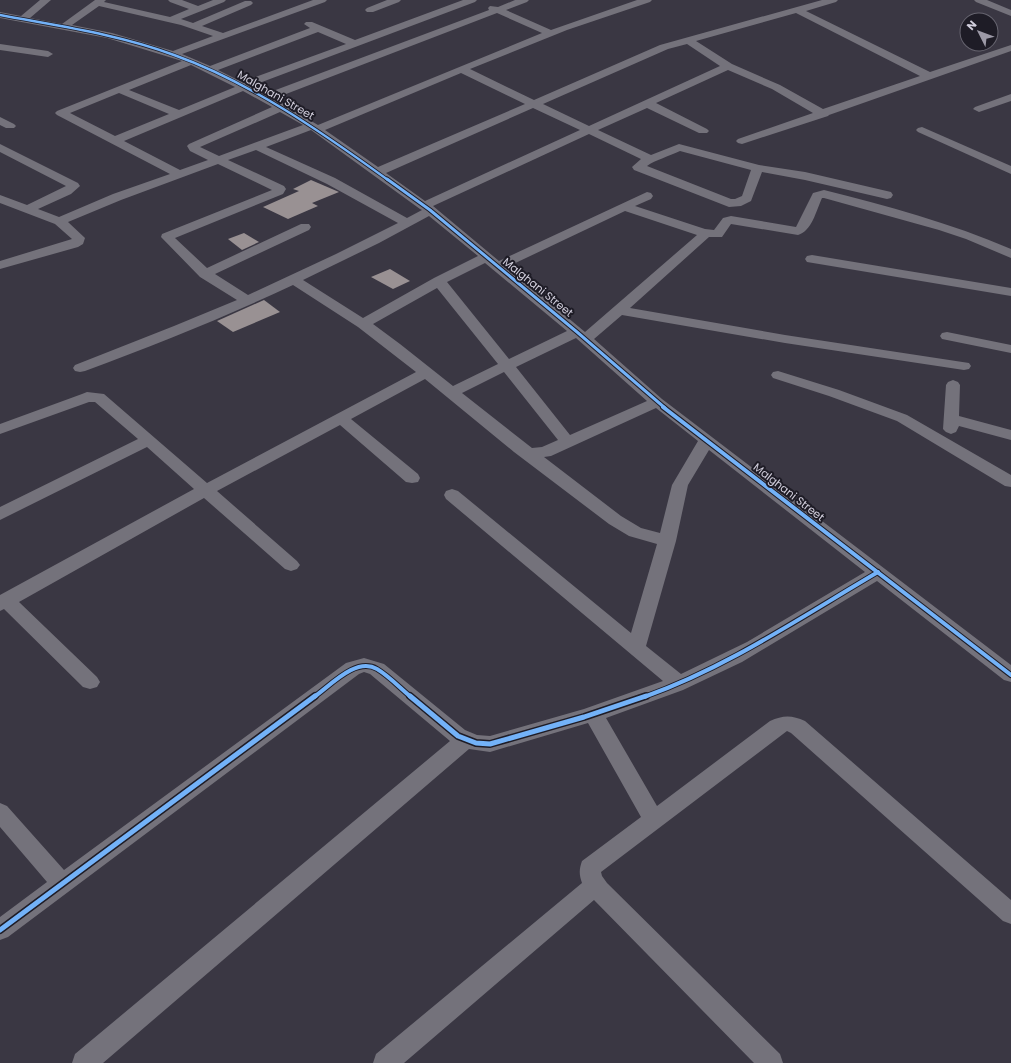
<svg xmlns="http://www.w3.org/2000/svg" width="1011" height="1063" font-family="Poppins,sans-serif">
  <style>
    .building { fill: #999193 }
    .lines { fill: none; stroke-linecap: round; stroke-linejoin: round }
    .street { fill: #74727b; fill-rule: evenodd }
    .cycleway-far3-casing { stroke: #1e1c26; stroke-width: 4 }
    .cycleway-far2-casing { stroke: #1e1c26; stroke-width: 5 }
    .cycleway-far1-casing { stroke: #1e1c26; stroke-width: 6 }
    .cycleway-casing { stroke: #1e1c26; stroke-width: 8 }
    .cycleway-far3 { stroke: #73b2f8; stroke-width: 2.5 }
    .cycleway-far2 { stroke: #73b2f8; stroke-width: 3 }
    .cycleway-far1 { stroke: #73b2f8; stroke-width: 4 }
    .cycleway { stroke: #73b2f8; stroke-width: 5 }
    .labels { text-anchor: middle; stroke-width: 4; stroke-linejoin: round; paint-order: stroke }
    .street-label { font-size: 11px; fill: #d2cfdd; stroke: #1e1c26 }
  </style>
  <rect width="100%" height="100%" fill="#3a3743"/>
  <g class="building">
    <polygon points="311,180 339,192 312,203 318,206 288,219 263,207 299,191 293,189"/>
    <polygon points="244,233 259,242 242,250 228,239"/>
    <polygon points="390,269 410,281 393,289 371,277"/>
    <polygon points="264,300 280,312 233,332 217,321"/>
  </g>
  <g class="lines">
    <g class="street">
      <path d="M 40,0 L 51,0 L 30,18 L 62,24 L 95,0 L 106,0 L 104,2 L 170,17 L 189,9 L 170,2 L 168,0 L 182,0 L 198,6 L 213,0 L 226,0 L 224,2 L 181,19 L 193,23 L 245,1 L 251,1 L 253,3 L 251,5 L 202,26 L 223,33 L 313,0 L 327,0 L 325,2 L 182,54 L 210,66 L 310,28 L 304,24 L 306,22 L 312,22 L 355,40 L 463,0 L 477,0 L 475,2 L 251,86 L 265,94 L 489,10 L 488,8 L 490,6 L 498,7 L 515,0 L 529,0 L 527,2 L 506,10 L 551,30 L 637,0 L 652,0 L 650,2 L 567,30 L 470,69 L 534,100 L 660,45 L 822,0 L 838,0 L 836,2 L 806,11 L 930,72 L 1011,45 L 1011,51 L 829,115 L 828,116 L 742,144 L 738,143 L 736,141 L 738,139 L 813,113 L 772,89 L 728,70 L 656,103 L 707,129 L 709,131 L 707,133 L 699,133 L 647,108 L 598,130 L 651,155 L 679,144 L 759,165 L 805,172 L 891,192 L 893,195 L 891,198 L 887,199 L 805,180 L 762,172 L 751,201 L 741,206 L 729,207 L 634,170 L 632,167 L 641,159 L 589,134 L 433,206 L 499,261 L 647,192 L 651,193 L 653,196 L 651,199 L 635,206 L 705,229 L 714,230 L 723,218 L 731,216 L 796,227 L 813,193 L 824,190 C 887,206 951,223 1011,249 L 1011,258 L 966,239 L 939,230 L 824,198 L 822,198 C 816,211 812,231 798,235 L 731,224 L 722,237 L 709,237 L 630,308 L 785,335 L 969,363 L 971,366 L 969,369 L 964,370 L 785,343 L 622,315 L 594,339 L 662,399 L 1011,665 L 1011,682 L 1004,680 L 877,581 L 742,662 L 683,690 L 606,718 L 657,806 L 770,721 C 783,715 792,715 805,721 L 1011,900 L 1011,924 L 1003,921 L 791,733 L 787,731 L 601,872 L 602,876 L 607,883 L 780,1054 L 783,1063 L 754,1063 L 594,900 L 404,1063 L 373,1063 L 376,1054 L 582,883 C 579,875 579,869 582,861 L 641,817 L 588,723 L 490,752 L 469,749 L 103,1063 L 72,1063 L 75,1054 L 450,741 L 370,674 L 364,672 L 359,674 L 8,937 L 0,940 L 0,917 L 47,882 L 0,827 L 0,803 L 7,806 L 64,870 L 346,663 L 364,658 L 384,664 L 465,730 L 477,735 L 490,736 L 584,709 L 663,681 L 446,499 L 444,495 L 446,491 L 452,489 L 458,491 L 631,633 L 657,544 L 629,536 L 609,524 L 514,452 L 425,379 L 351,419 L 418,474 L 420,478 L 418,482 L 412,483 L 406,482 L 340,425 L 217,491 L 297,561 L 300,565 L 297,569 L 291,571 L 285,569 L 204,498 L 19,602 L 97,677 L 100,682 L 97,687 L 90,689 L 83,687 L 4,609 L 0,611 L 0,595 L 194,489 L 147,447 L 0,520 L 0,507 L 138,439 L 95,402 L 89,402 L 0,434 L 0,424 L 82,394 L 87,392 L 104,394 L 207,483 L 416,372 L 358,327 L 293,285 C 225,317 155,345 85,371 L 80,372 L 75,371 L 73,368 L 75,365 L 174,326 L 237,300 L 200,277 L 161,237 L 162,234 L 272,190 L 218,164 L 121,200 L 68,222 L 85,238 L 83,244 L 78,247 L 0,269 L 0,261 L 72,239 L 55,224 L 0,203 L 0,195 L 27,205 L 66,186 L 0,152 L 0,144 L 78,183 L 80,186 L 71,194 L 38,209 L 59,217 L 113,194 L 170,174 L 57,115 L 55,113 L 57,111 L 182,61 L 107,38 L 0,18 L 0,12 L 21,16 ZM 99,6 L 181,25 L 213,36 L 173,51 L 112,33 L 72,25 ZM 497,13 L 542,33 L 318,125 L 287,107 L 286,105 L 273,99 ZM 796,13 L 920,76 L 823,109 L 780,85 L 732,64 L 696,41 ZM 318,32 L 346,44 L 242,82 L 218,70 ZM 687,44 L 720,66 L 589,126 L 543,104 L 668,49 ZM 191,65 L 235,87 L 179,110 L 129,90 ZM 461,73 L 525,104 L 378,167 L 325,130 ZM 243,91 L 272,107 L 189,144 L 187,146 L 190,151 L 208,160 L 180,170 L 124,141 ZM 119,93 L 169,114 L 115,136 L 70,113 ZM 533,108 L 580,130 L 425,201 L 386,173 ZM 280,112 L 303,125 L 219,156 L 200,147 ZM 311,130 L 420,209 L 422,210 L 407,218 L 335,178 L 266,147 ZM 256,150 L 327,184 L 398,223 L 336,254 L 248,295 L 215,274 L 309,230 L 311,227 L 309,224 L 301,224 L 207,268 L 175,238 L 283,194 L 286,189 L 284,186 L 228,160 ZM 680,151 L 751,170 L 742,196 L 735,199 L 731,199 L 647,166 C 655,160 670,156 680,151 ZM 625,211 L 697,235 L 585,332 L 507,267 ZM 429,216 L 478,256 L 434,278 L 363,318 L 303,280 L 379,243 ZM 485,263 L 567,331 L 509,359 L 447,282 ZM 437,288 L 498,364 L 453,386 L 400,344 L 373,324 ZM 576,338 L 647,401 L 570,435 L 516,367 ZM 504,372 L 558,440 L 542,447 L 532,448 L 462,393 ZM 656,408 L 698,441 L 672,485 L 660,533 L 641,528 L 621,516 L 544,457 L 551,456 ZM 709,450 L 865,572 L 747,642 L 681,674 L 646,646 L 676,541 L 688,485 Z"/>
      <polygon points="387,0 401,0 399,2 373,12 367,12 365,10 367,8"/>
      <polygon points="974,0 987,0 1011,10 1011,16 976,2"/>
      <polygon points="0,44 48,51 53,54 48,57 0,50"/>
      <polygon points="1011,94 1011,101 979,112 973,109 975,107"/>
      <polygon points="0,117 14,124 16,126 14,128 6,128 0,125"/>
      <polygon points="922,127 1011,166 1011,174 918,132 916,130 918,128"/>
      <polygon points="812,255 1011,288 1011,296 807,262 805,259 807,256"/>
      <polygon points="947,332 1011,345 1011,353 942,339 940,336 942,333"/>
      <polygon points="778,371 839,390 907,415 1011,475 1011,487 1005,486 897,421 829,396 773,378 771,375 773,372"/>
      <polygon points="953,380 958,382 960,385 959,416 1011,430 1011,440 959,426 956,432 951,434 946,432 943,429 946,385 948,382"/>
    </g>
    <defs>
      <path id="cycleway-far3" d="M 0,15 C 58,26 118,34 174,55 C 250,82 323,133 388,180"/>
      <polyline id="cycleway-far2" points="387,179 430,210 577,332 665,408"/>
      <g id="cycleway-far1">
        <polyline points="663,407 1011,675"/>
        <path d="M 314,697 C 331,685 356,657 377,669 C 389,676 400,688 411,697"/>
        <path d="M 644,697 C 728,667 801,617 878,572"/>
      </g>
      <g id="cycleway">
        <polyline points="410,696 458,736 476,743 490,744 584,717 646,696"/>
        <polyline points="0,930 315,696"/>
      </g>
    </defs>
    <use href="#cycleway-far3" class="cycleway-far3-casing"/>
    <use href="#cycleway-far2" class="cycleway-far2-casing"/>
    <use href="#cycleway-far1" class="cycleway-far1-casing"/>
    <use href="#cycleway" class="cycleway-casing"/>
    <use href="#cycleway-far3" class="cycleway-far3"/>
    <use href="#cycleway-far2" class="cycleway-far2"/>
    <use href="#cycleway-far1" class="cycleway-far1"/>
    <use href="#cycleway" class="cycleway"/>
  </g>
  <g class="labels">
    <g class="street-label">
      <text transform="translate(276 95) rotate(30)" y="4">Malghani Street</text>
      <text transform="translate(538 287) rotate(39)" y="4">Malghani Street</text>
      <text transform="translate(789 492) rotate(38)" y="4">Malghani Street</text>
    </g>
  </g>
  <g transform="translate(979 32) rotate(312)"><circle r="19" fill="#1e1c26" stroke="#66646f"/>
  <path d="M0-3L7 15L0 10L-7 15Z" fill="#9d9aa7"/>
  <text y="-6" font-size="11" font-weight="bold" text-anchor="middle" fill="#d2cfdd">N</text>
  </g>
</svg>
